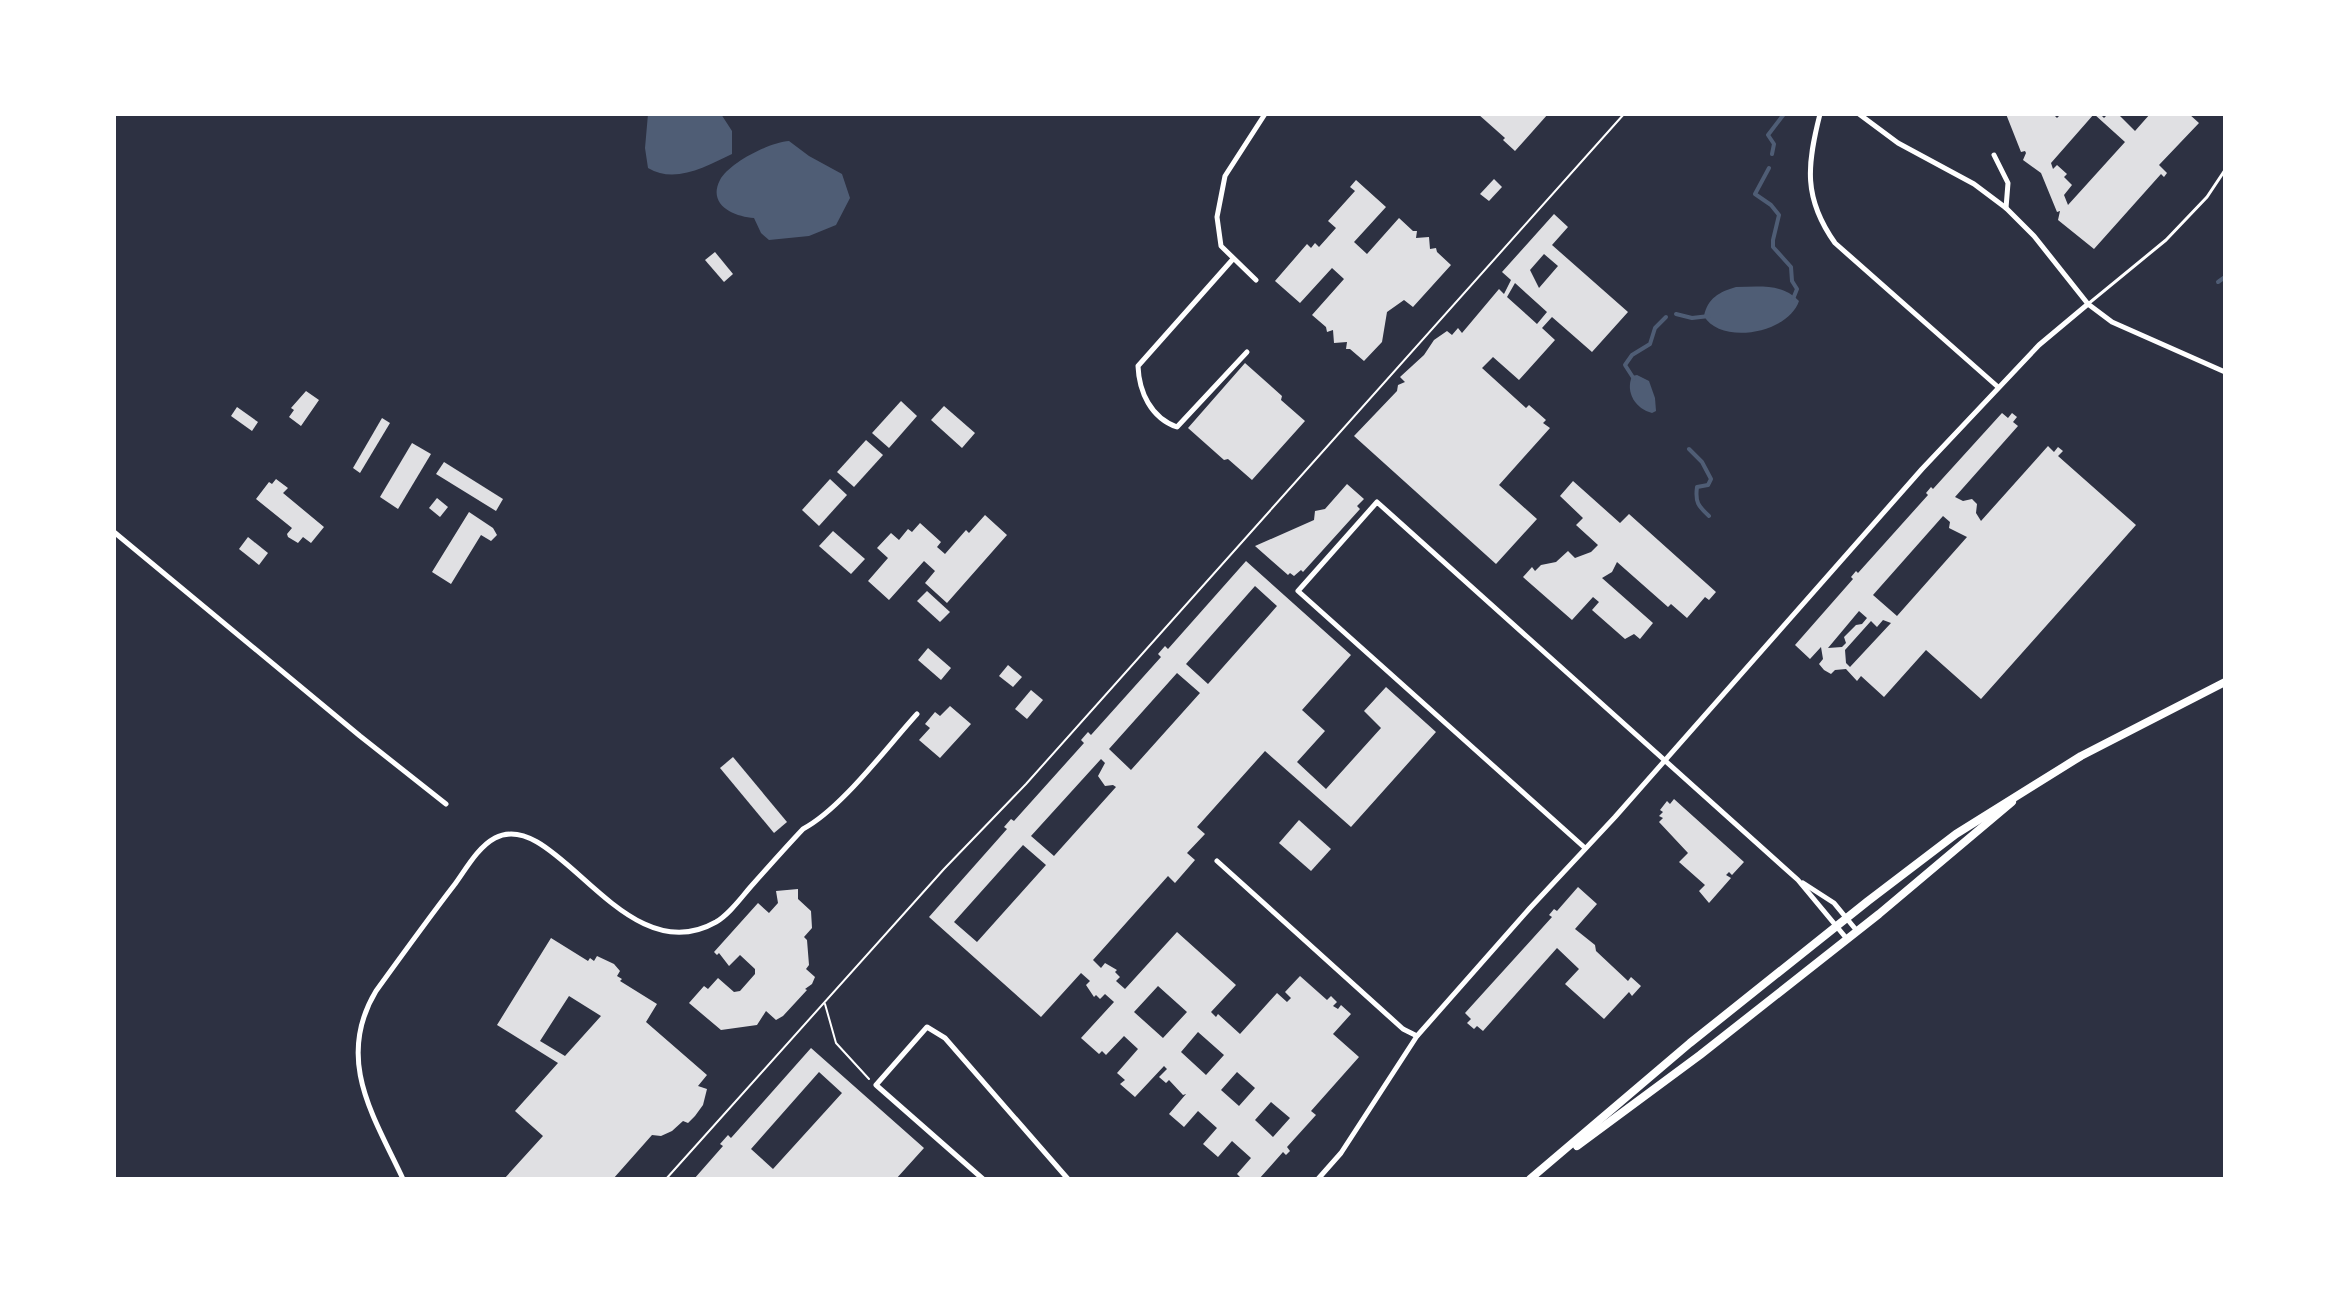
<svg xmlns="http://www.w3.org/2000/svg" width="2339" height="1293" font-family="Karla,sans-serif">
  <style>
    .water { fill: #4f5d75 }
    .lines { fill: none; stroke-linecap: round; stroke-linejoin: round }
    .stream { stroke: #4f5d75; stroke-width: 4 }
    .building { fill: #e0e0e3; fill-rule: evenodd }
    .path { stroke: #fff; stroke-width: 2 }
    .service { stroke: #fff; stroke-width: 3 }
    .minor { stroke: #fff; stroke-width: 5 }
    .secondary { stroke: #fff; stroke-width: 8 }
  </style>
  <rect width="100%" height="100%" fill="#2d3142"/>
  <g class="water">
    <path d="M 648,114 L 721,114 L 732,131 L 732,154 C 705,167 675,184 648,168 L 645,148 Z"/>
    <path d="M 789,141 L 809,156 L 842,174 L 850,198 L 836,225 L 809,236 L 769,240 L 761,233 L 754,218 C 734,217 707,205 720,180 C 729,163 770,142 789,141 Z"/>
    <path d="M 1736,287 C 1759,287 1782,283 1799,301 C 1788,334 1720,345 1704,316 C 1708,298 1719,292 1736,287 Z"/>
    <path d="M 1637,375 L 1649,381 L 1655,398 L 1656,411 L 1652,413 C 1636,409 1625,393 1632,376 Z"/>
  </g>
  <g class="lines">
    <g class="stream">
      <polyline points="1772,154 1774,144 1768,135 1784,114"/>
      <polyline points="1769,168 1755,194 1771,205 1779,215 1773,240 1773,247 1791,267 1792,281 1797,289 1793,299"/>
      <polyline points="2218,282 2225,277"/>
      <polyline points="1676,314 1692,318 1709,316"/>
      <polyline points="1634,379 1625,365 1632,355 1650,344 1655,328 1666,317"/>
      <path d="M 1689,449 L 1702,462 L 1711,479 L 1708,485 L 1697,487 C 1695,502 1698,506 1709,516"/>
    </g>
  </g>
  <g class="building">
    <polygon points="1478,114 1548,114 1515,151 1503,140 1505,138"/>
    <path d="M 2006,114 L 2053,114 L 2057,118 L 2061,114 L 2100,114 L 2104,118 L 2108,114 L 2118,114 L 2135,131 L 2150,114 L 2189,114 L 2199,123 L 2159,165 L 2167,173 L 2164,177 L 2161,174 L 2094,249 L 2058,220 L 2060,211 L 2057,212 L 2041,173 L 2023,160 L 2026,153 L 2025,151 L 2021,152 ZM 2094,114 L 2125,142 L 2068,205 L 2064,195 L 2072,185 L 2064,177 L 2067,174 L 2057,165 L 2053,169 L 2051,163 Z"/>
    <polygon points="1494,179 1502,187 1489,201 1480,194"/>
    <polygon points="1356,180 1386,207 1354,242 1367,254 1399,218 1413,231 1417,231 1416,238 1429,237 1430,249 1436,248 1437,252 1451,265 1413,307 1404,300 1387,312 1382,342 1364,361 1350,349 1346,349 1347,342 1334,343 1333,330 1327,332 1326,327 1312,315 1344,279 1332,268 1300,303 1275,281 1307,244 1311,248 1315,243 1319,247 1336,228 1328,221 1355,191 1350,187"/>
    <path d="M 1554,214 L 1568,227 L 1552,245 L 1628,312 L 1592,352 L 1552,317 L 1542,328 L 1555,340 L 1519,380 L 1493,357 L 1482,368 L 1526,408 L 1529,405 L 1546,420 L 1543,423 L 1550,428 L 1499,485 L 1537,519 L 1496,564 L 1354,436 L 1397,391 L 1398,385 L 1405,382 L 1400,377 L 1424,355 L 1434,340 L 1447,331 L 1452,335 L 1458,328 L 1462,333 L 1499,289 L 1504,294 L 1511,280 L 1502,272 ZM 1544,254 L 1558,266 L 1539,288 L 1530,270 ZM 1515,283 L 1547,312 L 1537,324 L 1507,297 Z"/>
    <polygon points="715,252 733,274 724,282 705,260"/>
    <polygon points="1245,363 1282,396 1281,400 1305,421 1252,480 1228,459 1224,460 1188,428"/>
    <polygon points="306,391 319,400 301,426 289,417 294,410 291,408"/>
    <polygon points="901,401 917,416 889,448 872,433"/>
    <polygon points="944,406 975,433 962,448 931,420"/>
    <polygon points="237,407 258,422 252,431 231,416"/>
    <path d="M 2002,413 L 2008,418 L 2012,413 L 2017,417 L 2013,422 L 2018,426 L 1955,497 L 1963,501 L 1972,499 L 1977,504 L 1976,513 L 1981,521 L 2048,446 L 2054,452 L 2058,447 L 2063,451 L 2058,456 L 2136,525 L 1981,699 L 1926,650 L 1884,697 L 1861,676 L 1857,681 L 1846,669 L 1835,670 L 1831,674 L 1824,670 L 1819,664 L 1823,659 L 1821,647 L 1810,659 L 1795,645 L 1853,579 L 1851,577 L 1856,571 L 1858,573 L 1928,495 L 1926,493 L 1931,487 L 1933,489 ZM 1943,516 L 1950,522 L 1949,528 L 1967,537 L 1897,616 L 1873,595 ZM 1859,611 L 1867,618 L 1862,624 L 1856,625 L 1844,637 L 1846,643 L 1842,647 L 1828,648 ZM 1883,620 L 1891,623 L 1850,667 L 1846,663 L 1845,650 L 1871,621 L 1877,627 Z"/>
    <polygon points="382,418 390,423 360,473 353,468"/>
    <polygon points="866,440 883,455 854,487 837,472"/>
    <polygon points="412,443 431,454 398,509 380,497"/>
    <polygon points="444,462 503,499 496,511 436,474"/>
    <polygon points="276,479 288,488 283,493 324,527 311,543 303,537 298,543 288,537 287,534 292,528 256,499 269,482 272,484"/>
    <polygon points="830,479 847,495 819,526 802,510"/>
    <polygon points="1573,481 1620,523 1629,514 1716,592 1709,600 1705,597 1687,618 1671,604 1668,607 1617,562 1612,572 1602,578 1653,623 1640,639 1634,634 1625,639 1592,610 1599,602 1593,597 1572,620 1523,577 1532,567 1535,571 1541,565 1556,562 1568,551 1575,558 1591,552 1598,545 1576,525 1583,518 1560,496"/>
    <polygon points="1347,484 1364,499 1357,506 1360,509 1303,572 1301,570 1294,576 1290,573 1288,575 1255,546 1314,520 1315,511 1325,509"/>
    <polygon points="437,498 448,507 440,517 429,508"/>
    <polygon points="469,512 493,528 497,535 491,541 481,535 451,584 432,572"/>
    <polygon points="985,515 1007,535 947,603 925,583 935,571 924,561 889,600 868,581 888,558 877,548 891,533 899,540 908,529 912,532 920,523 941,542 937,547 945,554 966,530 969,533"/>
    <polygon points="833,531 865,559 851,574 819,546"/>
    <polygon points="248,537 268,553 259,565 239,549"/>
    <path d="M 1246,561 L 1351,655 L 1302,710 L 1325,731 L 1297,762 L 1326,789 L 1381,728 L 1364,711 L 1386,687 L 1436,732 L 1351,827 L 1265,751 L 1197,827 L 1205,834 L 1187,853 L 1195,860 L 1175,883 L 1168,876 L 1093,960 L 1101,968 L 1105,963 L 1117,970 L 1115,972 L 1120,977 L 1116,981 L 1125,989 L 1177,932 L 1236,985 L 1211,1012 L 1216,1017 L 1218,1014 L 1240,1034 L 1277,993 L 1287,1002 L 1291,998 L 1285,992 L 1300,976 L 1327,1000 L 1331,996 L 1337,1002 L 1333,1006 L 1338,1009 L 1341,1005 L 1351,1014 L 1333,1034 L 1359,1057 L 1311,1111 L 1316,1115 L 1287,1147 L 1290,1151 L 1286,1155 L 1283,1152 L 1259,1179 L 1242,1179 L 1237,1174 L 1251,1158 L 1232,1141 L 1218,1157 L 1203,1144 L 1217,1128 L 1198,1111 L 1184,1127 L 1169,1114 L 1186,1094 L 1183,1095 L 1169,1080 L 1166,1083 L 1159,1077 L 1167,1069 L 1164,1066 L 1135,1097 L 1120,1084 L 1125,1080 L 1117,1073 L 1138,1049 L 1124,1036 L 1106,1055 L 1102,1051 L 1099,1054 L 1081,1038 L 1114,1002 L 1105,994 L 1100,999 L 1096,995 L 1094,997 L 1086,985 L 1090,981 L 1081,973 L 1041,1017 L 929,917 L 1007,829 L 1004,827 L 1011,819 L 1014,821 L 1084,743 L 1081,740 L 1088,732 L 1091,735 L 1161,657 L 1158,654 L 1165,646 L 1168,649 ZM 1255,586 L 1277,606 L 1208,684 L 1186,664 ZM 1177,673 L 1200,693 L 1131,770 L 1109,749 ZM 1101,759 L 1105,763 L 1098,776 L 1105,786 L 1113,785 L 1116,787 L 1054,856 L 1031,836 ZM 1023,845 L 1046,865 L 977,942 L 954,922 ZM 1158,986 L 1187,1012 L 1163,1038 L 1134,1012 ZM 1198,1032 L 1224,1055 L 1206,1075 L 1181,1052 ZM 1237,1072 L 1255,1088 L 1239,1106 L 1221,1090 ZM 1271,1102 L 1290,1118 L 1273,1137 L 1255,1120 Z"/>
    <polygon points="927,591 950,612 940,622 917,601"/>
    <polygon points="928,648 951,668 941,680 918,660"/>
    <polygon points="1008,665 1022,677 1013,687 999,676"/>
    <polygon points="1031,690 1043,700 1027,719 1015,709"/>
    <polygon points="950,706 971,724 940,758 919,740 930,728 925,724 935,712 940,716"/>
    <polygon points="733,757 787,822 774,833 720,768"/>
    <polygon points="1674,799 1744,862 1732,875 1729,872 1726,875 1731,878 1709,903 1699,891 1705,885 1679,862 1688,853 1659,822 1663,818 1659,816 1663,812 1660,810 1667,801 1670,804"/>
    <polygon points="1299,820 1331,849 1311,871 1279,843"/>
    <polygon points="1578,887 1597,904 1575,929 1595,945 1596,951 1628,981 1631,977 1641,986 1632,996 1629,992 1604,1019 1565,984 1579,969 1557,948 1483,1031 1477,1026 1474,1029 1467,1023 1471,1019 1465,1013 1552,917 1549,915 1554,909 1557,911"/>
    <polygon points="798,889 798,899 811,911 812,928 804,937 807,940 809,965 806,969 815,977 812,984 805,989 807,990 783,1016 776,1020 766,1011 757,1025 721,1030 689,1003 704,986 708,989 718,978 734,992 740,991 755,974 755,969 740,955 729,966 719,953 717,955 714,952 758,903 769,913 778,903 776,891"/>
    <path d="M 551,938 L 588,961 L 590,958 L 594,961 L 597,956 L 614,964 L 620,971 L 617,976 L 622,979 L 620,981 L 657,1004 L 646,1022 L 707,1075 L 698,1086 L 707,1089 L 703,1105 L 695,1116 L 688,1123 L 683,1121 L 672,1131 L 661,1136 L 652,1135 L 613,1179 L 504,1179 L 543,1136 L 515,1111 L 558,1063 L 497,1025 ZM 569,996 L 601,1016 L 565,1056 L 540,1041 Z"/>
    <path d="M 811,1048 L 924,1148 L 896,1179 L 694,1179 L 723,1146 L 720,1144 L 728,1135 L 731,1138 ZM 819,1072 L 842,1093 L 773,1169 L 751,1149 Z"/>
  </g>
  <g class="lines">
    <g class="path">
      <polyline points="825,1004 836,1043 869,1079"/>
      <polyline points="666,1179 944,869 1026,784 1624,114"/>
    </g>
    <polyline class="service" points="2088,304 2166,240 2207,197 2225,170"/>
    <g class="minor">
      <path d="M 1820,114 C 1807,165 1803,198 1835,243 L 1998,387"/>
      <polyline points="1859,114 1898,143 1974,184 2006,208 2034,236 2088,304 2112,322 2225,372"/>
      <polyline points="1994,155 2008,183 2006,208"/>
      <path d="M 1233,259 L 1138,366 C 1139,392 1151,418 1177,427 L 1247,352"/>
      <polyline points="1256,280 1221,246 1217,217 1225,176 1265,114"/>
      <polyline points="114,532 360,736 446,804"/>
      <polyline points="1585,848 1298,591 1377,502 1798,880 1847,939"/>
      <polyline points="1217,861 1403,1029 1417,1036"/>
      <polyline points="1803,883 1834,903 1857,931"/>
      <path d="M 403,1179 C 373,1115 335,1059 376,991 C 402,955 428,919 455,884 C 466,869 478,847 495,838 C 556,806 623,975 716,922 C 731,913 742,896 754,883 C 770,865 786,847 803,829 C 841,809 886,748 917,714"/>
      <polyline points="983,1179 876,1085 927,1027 945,1038 1068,1179"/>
      <polyline points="1318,1179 1341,1153 1417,1036 1530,908 1615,817 1922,469 2039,345 2088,304"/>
    </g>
    <g class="secondary">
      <polyline points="1577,1146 1700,1055 1879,914 2012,802"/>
      <polyline points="1530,1179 1690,1043 1868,901 1956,834 2081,756 2225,682"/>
    </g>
  </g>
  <rect width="2339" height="1293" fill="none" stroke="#ffffff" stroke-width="232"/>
</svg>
